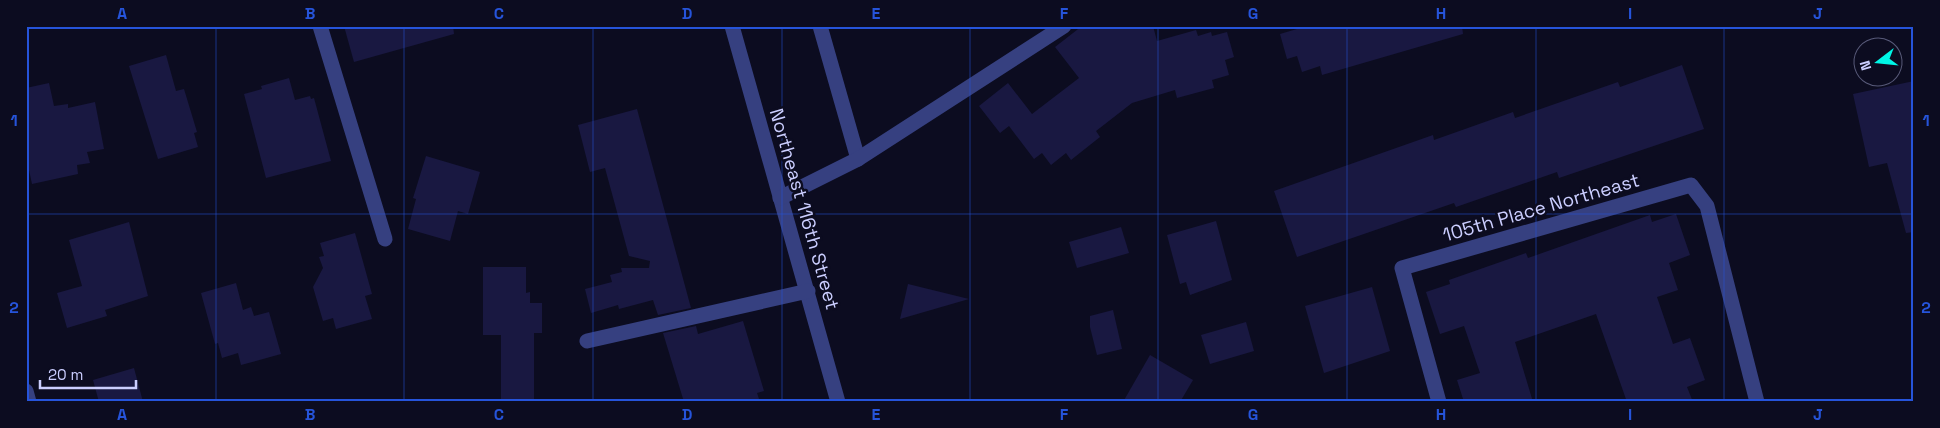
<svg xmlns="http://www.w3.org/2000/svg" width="1940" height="428" font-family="'Space Grotesk',sans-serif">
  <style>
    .building { fill: #191841 }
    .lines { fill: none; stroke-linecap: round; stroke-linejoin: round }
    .minor { stroke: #364080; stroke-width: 15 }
    .grid { fill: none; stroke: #2654da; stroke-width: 1; stroke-opacity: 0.55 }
    .labels { text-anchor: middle; stroke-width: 5; stroke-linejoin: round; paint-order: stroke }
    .street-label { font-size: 19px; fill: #cbceff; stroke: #0c0c20 }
    .neatline { fill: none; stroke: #2654da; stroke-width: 2 }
    .grid-label { font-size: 16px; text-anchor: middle; font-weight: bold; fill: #2654da }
  </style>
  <rect width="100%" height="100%" fill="#0c0c20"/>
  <g class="building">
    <polygon points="344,26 453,26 454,34 354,62"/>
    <polygon points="1082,26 1153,26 1157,41 1196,30 1198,36 1211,32 1212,36 1227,32 1234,57 1225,60 1229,75 1212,80 1214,88 1177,98 1175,90 1132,103 1096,131 1100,137 1071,160 1066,153 1051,165 1042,153 1034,159 1009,126 1000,133 979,106 1008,83 1032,114 1079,78 1055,47"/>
    <polygon points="1307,26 1462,26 1463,34 1322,75 1320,66 1302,72 1297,56 1287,59 1280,34"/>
    <polygon points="166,55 176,91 184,89 197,132 194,133 198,147 158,159 129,66"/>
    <polygon points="1682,65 1704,129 1559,178 1557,172 1456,207 1454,203 1297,257 1274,191 1433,135 1434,140 1513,112 1515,118 1618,82 1620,87"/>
    <polygon points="289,78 295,100 310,96 311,99 314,98 331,161 266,178 244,94 262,89 261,86"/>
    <polygon points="1914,81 1914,232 1906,233 1887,163 1869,167 1853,94"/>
    <polygon points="49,83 54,106 68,104 68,108 95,102 104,149 87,152 90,163 77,165 78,174 32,184 26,156 26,88"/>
    <polygon points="637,109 691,308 658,315 653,300 619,309 618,305 591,313 585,289 612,282 610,275 622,272 621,268 649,268 650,261 629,256 605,168 590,172 578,125"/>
    <polygon points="426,156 480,172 468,214 458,211 450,241 408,229 416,199 413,198"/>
    <polygon points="1676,214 1690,255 1669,263 1678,290 1657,297 1673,344 1690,338 1705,380 1687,387 1693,402 1627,402 1596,314 1515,342 1533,402 1464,402 1457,380 1480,373 1464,326 1440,334 1426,292 1450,284 1449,280 1526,253 1528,258 1650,215 1652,222"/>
    <polygon points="1216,221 1232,280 1190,295 1186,282 1180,284 1167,235"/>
    <polygon points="129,222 148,296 105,310 107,316 67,328 57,293 82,286 69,240"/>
    <polygon points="1121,227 1129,253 1077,268 1069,242"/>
    <polygon points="355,233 372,294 365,296 372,319 336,329 333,318 323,321 313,287 323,268 319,257 324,256 320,243"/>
    <polygon points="483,267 526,267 526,293 530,292 530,303 542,303 542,333 534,333 534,402 501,402 501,335 483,335"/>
    <polygon points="236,283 243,310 251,307 254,316 269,312 281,354 241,365 238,353 222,358 218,343 215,344 201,293"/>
    <polygon points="908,284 969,299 900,319"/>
    <polygon points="1372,287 1390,351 1324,373 1305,306"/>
    <polygon points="1113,310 1122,349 1097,355 1090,327 1090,316"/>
    <polygon points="743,321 764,391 757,393 760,402 684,402 663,333 696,326 698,334"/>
    <polygon points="1246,322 1254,351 1210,364 1201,335"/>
    <polygon points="1150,355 1193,380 1180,402 1123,402"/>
    <polygon points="134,368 143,402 99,402 93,380"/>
  </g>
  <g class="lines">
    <g class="minor">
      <polyline points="320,26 385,239"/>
      <polyline points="732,26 838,402"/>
      <polyline points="820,26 858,159"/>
      <polyline points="780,198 858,159 1064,26"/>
      <polyline points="587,341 808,291"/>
      <polyline points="26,391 29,402"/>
      <polyline points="1439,402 1402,268 1691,185 1707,206 1757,402"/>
    </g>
  </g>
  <path class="grid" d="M 216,26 L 216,402M 404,26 L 404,402M 593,26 L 593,402M 782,26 L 782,402M 970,26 L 970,402M 1158,26 L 1158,402M 1347,26 L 1347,402M 1536,26 L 1536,402M 1724,26 L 1724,402M 26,214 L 1914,214"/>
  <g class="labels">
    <g class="street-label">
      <text transform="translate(1541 207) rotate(-16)" y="7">105th Place Northeast</text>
      <text transform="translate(805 209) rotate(74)" y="7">Northeast 116th Street</text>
    </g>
  </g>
  <rect width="1940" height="428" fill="none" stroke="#0c0c20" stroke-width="55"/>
  <g transform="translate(1878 62) rotate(254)"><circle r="24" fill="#0c0c20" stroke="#585a79"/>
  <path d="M0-4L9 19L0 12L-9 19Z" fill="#00f6e6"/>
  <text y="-8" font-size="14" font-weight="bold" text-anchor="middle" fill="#cbceff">N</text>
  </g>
  <path d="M40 380v8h96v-8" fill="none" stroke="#cbceff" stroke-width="2.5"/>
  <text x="48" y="380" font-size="15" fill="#cbceff" stroke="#0c0c20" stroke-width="4" paint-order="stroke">20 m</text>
  <rect x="28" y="28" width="1884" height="372" class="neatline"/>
  <g class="grid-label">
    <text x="122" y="19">A</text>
    <text x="310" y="19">B</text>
    <text x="499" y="19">C</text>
    <text x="687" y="19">D</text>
    <text x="876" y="19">E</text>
    <text x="1064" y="19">F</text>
    <text x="1253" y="19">G</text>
    <text x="1441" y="19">H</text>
    <text x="1630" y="19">I</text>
    <text x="1818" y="19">J</text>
    <text x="14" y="126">1</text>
    <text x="1926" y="126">1</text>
    <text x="14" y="313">2</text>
    <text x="1926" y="313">2</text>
    <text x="122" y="420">A</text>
    <text x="310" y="420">B</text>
    <text x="499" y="420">C</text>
    <text x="687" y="420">D</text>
    <text x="876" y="420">E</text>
    <text x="1064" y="420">F</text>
    <text x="1253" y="420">G</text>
    <text x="1441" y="420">H</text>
    <text x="1630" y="420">I</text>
    <text x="1818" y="420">J</text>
  </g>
</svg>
